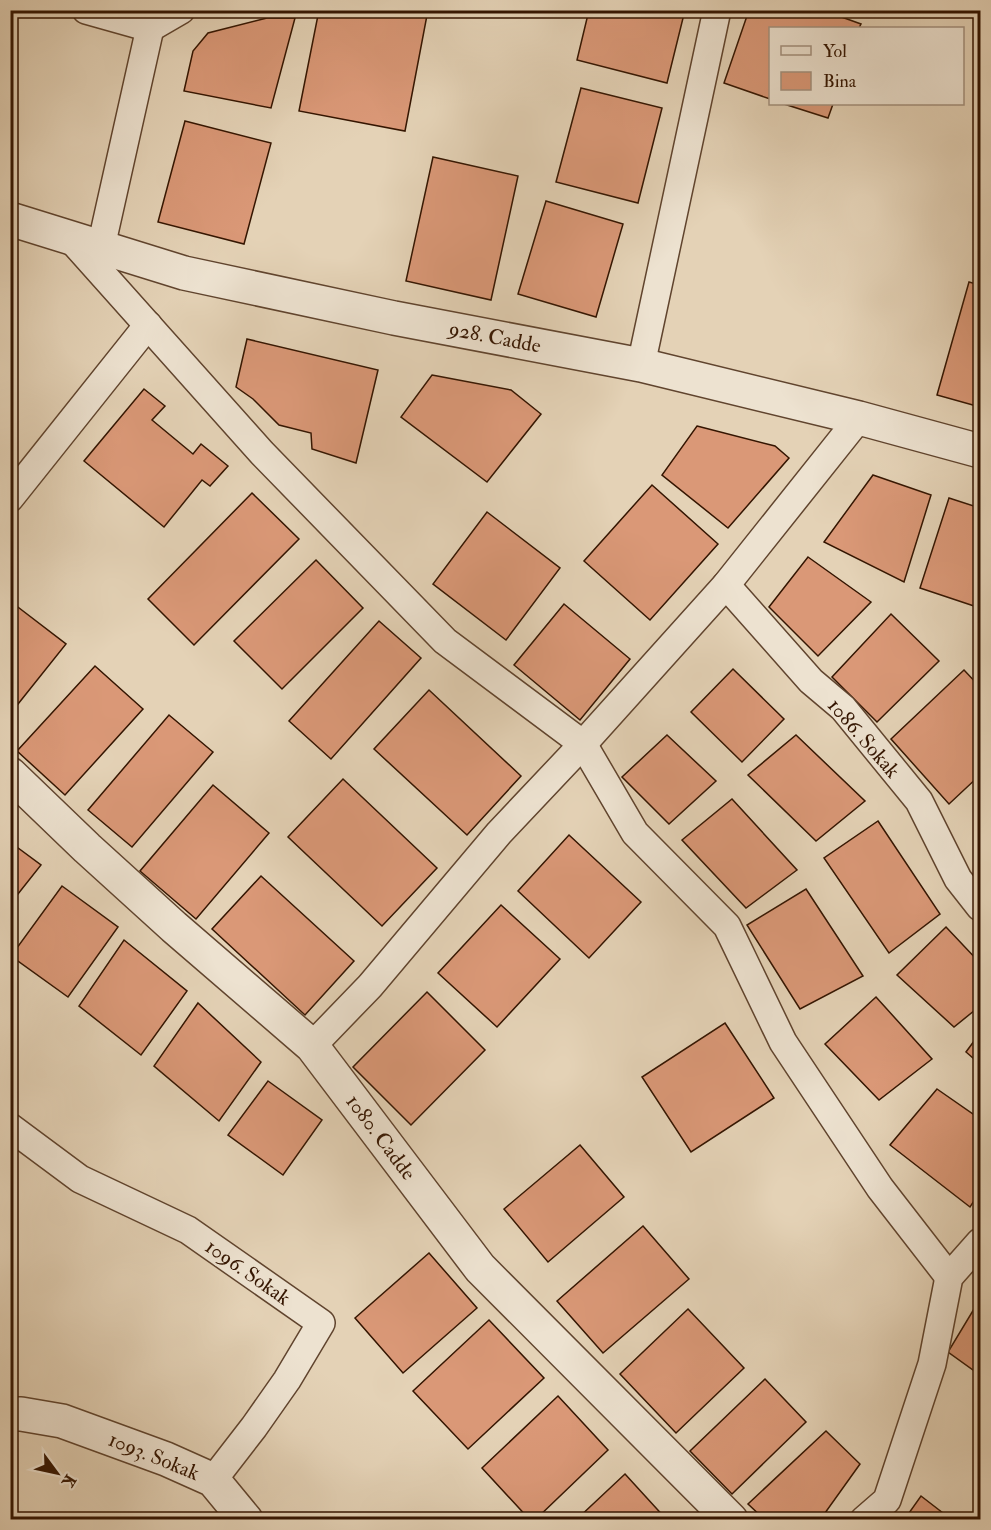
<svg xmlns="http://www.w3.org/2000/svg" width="991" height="1530" font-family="'IM FELL Double Pica',serif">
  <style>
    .building { fill: #da9877; stroke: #341501; stroke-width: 1.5 }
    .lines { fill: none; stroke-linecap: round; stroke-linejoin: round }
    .minor-casing { stroke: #60442e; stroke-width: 30 }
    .tertiary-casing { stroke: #60442e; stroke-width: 36 }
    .minor { stroke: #ede2d0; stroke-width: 27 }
    .tertiary { stroke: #ede2d0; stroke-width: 33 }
    .labels { text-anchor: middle; stroke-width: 4.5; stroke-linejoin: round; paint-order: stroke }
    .street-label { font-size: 21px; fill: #341501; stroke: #ede2d0 }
  </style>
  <rect width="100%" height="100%" fill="#e4d2b6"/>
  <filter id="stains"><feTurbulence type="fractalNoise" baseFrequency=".00333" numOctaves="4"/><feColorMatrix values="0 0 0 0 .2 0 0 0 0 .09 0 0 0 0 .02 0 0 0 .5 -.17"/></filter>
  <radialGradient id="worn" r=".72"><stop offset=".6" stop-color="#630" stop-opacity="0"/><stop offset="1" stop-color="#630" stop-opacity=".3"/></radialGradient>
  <g class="building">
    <polygon points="319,10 428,10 405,131 299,111"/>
    <polygon points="589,10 685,10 667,83 577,60"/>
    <polygon points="749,10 822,10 861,24 859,28 770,28 770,99 724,83"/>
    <polygon points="267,18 295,18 271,108 184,91 193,51 208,33"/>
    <polygon points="581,88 662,108 638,203 556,182"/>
    <polygon points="784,104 833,104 828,118"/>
    <polygon points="185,121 271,143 244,244 158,222"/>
    <polygon points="433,157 518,176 491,300 406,281"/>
    <polygon points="546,201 623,224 596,317 518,294"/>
    <polygon points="969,282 980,285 980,407 937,395"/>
    <polygon points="247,339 378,370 356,463 312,449 311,433 279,425 253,399 236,387"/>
    <polygon points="432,375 511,390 541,414 487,482 401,417"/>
    <polygon points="144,389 165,406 152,420 193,454 201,444 228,466 210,486 202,480 164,527 84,461"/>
    <polygon points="697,426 775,446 789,458 728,528 662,475"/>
    <polygon points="873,475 931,495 904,582 824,542"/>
    <polygon points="652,485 718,544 650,620 584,561"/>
    <polygon points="252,493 299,539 194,645 148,599"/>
    <polygon points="949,498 980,508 980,587 974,606 920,588"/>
    <polygon points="487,512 560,568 506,640 433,584"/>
    <polygon points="808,557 871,602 818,656 769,607"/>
    <polygon points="316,560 363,608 282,689 234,641"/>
    <polygon points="10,601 66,644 10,714"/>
    <polygon points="564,604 630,659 580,720 514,665"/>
    <polygon points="891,614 939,661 877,722 832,677"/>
    <polygon points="379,621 421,658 331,759 289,721"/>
    <polygon points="95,666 143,709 65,795 17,751"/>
    <polygon points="733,669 784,719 742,762 691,712"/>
    <polygon points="964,670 980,687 980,775 949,804 891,739"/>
    <polygon points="429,690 521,776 467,835 374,749"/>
    <polygon points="169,715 213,752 132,847 88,810"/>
    <polygon points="667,735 716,781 669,824 622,777"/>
    <polygon points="796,735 865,801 816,841 748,775"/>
    <polygon points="343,779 437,868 382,926 288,837"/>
    <polygon points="213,785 269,833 196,919 140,871"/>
    <polygon points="732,799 797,870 746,908 682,840"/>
    <polygon points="878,821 940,914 889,953 824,858"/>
    <polygon points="569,835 641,902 589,958 518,891"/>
    <polygon points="10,842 41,865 10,904"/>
    <polygon points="261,876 354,961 305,1015 212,929"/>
    <polygon points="62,886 118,927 68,997 11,956"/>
    <polygon points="806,889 863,976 800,1009 747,925"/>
    <polygon points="501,905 560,959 497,1027 438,973"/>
    <polygon points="946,927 980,963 980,1006 954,1027 897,975"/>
    <polygon points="124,940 187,991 141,1055 79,1006"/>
    <polygon points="427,992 485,1050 411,1125 353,1067"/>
    <polygon points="876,997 932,1059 879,1100 825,1044"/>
    <polygon points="198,1003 261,1062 219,1121 154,1066"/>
    <polygon points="725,1023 774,1098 691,1152 642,1077"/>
    <polygon points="980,1033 980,1064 966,1052"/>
    <polygon points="268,1081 322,1120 283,1175 228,1135"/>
    <polygon points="937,1089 980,1119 980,1192 970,1207 890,1145"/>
    <polygon points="580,1145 624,1197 548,1262 504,1209"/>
    <polygon points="643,1226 689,1279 603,1353 557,1301"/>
    <polygon points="429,1253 477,1308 403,1373 355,1318"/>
    <polygon points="980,1299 980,1375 948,1352"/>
    <polygon points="688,1309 744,1368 676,1433 620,1374"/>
    <polygon points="489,1320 544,1378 468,1449 413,1391"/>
    <polygon points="765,1379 806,1422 732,1494 690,1451"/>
    <polygon points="558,1396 608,1450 535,1520 530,1520 482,1468"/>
    <polygon points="826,1431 860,1464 820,1520 765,1520 748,1504"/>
    <polygon points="625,1474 667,1520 576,1520"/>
    <polygon points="921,1496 952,1520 904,1520"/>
  </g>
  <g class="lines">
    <defs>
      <g id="minor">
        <polyline points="86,10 150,28 181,10"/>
        <polyline points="70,238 262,453 445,641 583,744 635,833 727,926 783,1042 880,1188 949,1277"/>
        <polyline points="101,247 150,28"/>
        <polyline points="641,365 717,10"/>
        <polyline points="10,498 148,325"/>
        <polyline points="726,585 811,681 843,708 919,801 958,879 980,907"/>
        <polyline points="312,1046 370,986 499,833 583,744 726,585 859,418"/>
        <polyline points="10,1127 80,1179 188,1230 321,1323 287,1380 254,1427 213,1480"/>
        <polyline points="864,1520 887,1500 932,1364 949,1277 980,1242"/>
      </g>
      <g id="tertiary">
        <polyline points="10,219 184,273 394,318 641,365 859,418 980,451"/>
        <polyline points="10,774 87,848 174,927 312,1046 480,1268 731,1520"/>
        <polyline points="10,1414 21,1414 62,1421 166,1459 213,1480 246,1520"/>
      </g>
    </defs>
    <use href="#minor" class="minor-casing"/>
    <use href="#tertiary" class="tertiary-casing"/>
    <use href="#minor" class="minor"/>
    <use href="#tertiary" class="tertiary"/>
  </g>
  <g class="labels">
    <g class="street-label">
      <text transform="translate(495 337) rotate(11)" y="7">928. Cadde</text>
      <text transform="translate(864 738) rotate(49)" y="7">1086. Sokak</text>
      <text transform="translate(381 1137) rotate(53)" y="7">1080. Cadde</text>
      <text transform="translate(248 1272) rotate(35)" y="7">1096. Sokak</text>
      <text transform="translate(154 1456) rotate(22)" y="7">1093. Sokak</text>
    </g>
  </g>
  <rect width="991" height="1530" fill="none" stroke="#e4d2b6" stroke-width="36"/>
  <rect x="12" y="12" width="967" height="1506" fill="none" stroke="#341501" stroke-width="3"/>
  <rect x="18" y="18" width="955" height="1494" fill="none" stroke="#341501" stroke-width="1.5"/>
  <rect x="769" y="27" width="195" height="78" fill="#ede2d0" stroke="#a3907d" stroke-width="1.5"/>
  <rect x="781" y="46" width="30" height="9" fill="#ede2d0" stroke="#a3907d" stroke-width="1.5"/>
  <text x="823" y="57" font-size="18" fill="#341501">Yol</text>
  <rect x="781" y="72" width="30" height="18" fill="#da9877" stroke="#a3907d" stroke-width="1.5"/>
  <text x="823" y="87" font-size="18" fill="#341501">Bina</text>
  <g transform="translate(57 1473) rotate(123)" stroke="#ede2d0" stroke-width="4.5" paint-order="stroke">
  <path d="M0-4.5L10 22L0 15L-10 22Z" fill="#341501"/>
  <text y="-9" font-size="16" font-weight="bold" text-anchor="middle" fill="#341501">K</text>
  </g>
  <rect width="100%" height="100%" filter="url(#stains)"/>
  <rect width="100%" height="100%" fill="url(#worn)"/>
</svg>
